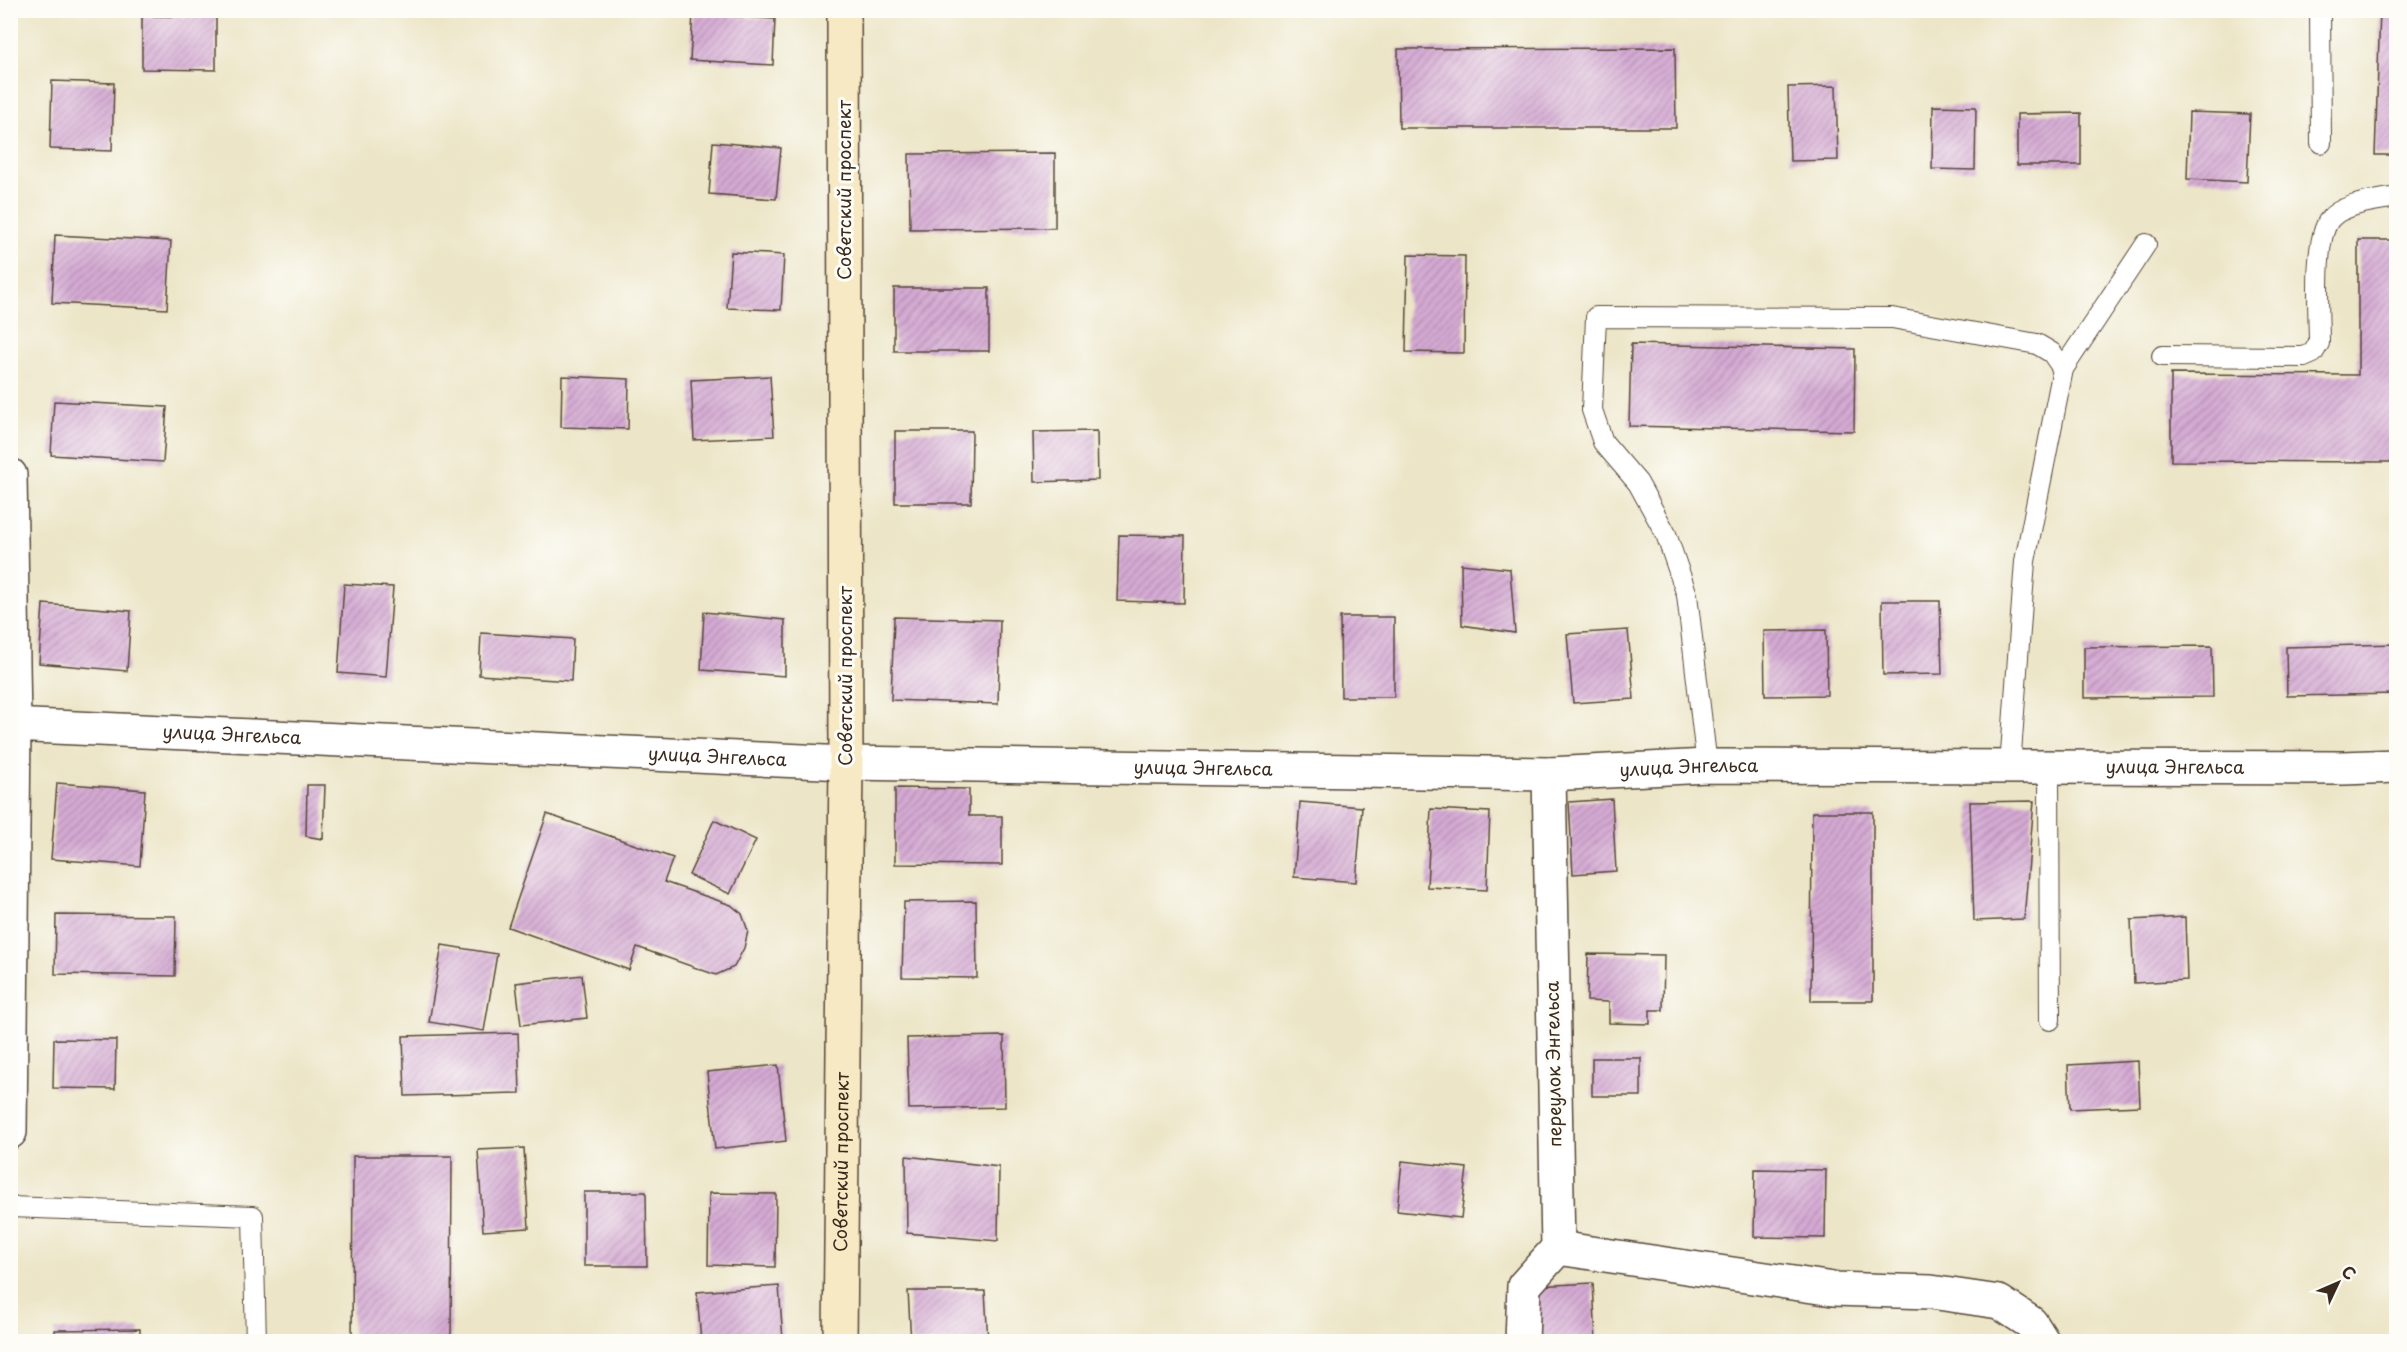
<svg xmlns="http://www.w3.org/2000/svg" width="2407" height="1352" font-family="'Playpen Sans',sans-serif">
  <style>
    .building { fill: url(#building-hatch) }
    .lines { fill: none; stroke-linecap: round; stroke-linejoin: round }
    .service-casing { stroke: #564637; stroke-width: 22 }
    .minor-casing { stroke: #564637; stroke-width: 36 }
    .secondary-casing { stroke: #564637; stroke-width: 36 }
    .service { stroke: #fff; stroke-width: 20 }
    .minor { stroke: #fff; stroke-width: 33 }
    .secondary { stroke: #f7e9c3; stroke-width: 33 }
    .labels { text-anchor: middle; stroke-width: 6; stroke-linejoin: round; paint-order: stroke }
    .street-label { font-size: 18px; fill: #3b2a1e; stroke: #fdfcf7 }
  </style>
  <defs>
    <pattern id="building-hatch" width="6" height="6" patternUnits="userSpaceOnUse" patternTransform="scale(1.5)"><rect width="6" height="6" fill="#d5aad4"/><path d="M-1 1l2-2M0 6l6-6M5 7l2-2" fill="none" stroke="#ae8bab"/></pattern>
  </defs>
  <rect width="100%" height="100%" fill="#fdfcf7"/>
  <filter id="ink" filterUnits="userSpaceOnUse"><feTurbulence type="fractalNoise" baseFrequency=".0167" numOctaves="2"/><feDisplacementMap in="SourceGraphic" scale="12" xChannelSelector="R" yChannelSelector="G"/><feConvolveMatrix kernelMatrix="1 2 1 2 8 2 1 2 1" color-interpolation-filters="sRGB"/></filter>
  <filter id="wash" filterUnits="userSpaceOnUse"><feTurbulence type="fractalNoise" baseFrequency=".008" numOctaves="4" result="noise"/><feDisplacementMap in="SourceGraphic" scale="24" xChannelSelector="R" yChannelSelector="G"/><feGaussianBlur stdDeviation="1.35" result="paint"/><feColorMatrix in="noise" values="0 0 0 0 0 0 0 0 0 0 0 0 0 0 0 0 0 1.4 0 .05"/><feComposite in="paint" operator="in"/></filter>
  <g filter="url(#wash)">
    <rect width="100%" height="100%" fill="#ece5c7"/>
    <g id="blocks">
      <g class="building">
        <polygon points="2380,10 2396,10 2396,155 2375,155"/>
        <polygon points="693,14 775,19 773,65 690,60"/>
        <polygon points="142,16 216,17 216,70 142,69"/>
        <polygon points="1675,48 1676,128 1399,128 1398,49"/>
        <polygon points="52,81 114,83 112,151 50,149"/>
        <polygon points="1836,86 1838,160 1790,161 1788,87"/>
        <polygon points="1933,106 1976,107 1975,170 1932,169"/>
        <polygon points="2189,112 2250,114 2247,182 2187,179"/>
        <polygon points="2081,113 2081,165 2017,165 2017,114"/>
        <polygon points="713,142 781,148 776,199 709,194"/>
        <polygon points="1055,153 1055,228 910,229 909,154"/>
        <polygon points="55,235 171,241 167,309 52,303"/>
        <polygon points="2358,240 2396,240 2396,462 2171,461 2171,374 2358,375"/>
        <polygon points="731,252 784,255 781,310 727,308"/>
        <polygon points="1408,255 1465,256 1464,353 1406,352"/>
        <rect x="894" y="288" width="95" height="63"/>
        <polygon points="1631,344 1855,349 1854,431 1629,426"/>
        <polygon points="562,376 629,379 628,429 561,427"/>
        <polygon points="770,376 774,436 694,440 691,380"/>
        <polygon points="54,401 167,407 163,462 51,455"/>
        <polygon points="895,431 972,431 971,503 895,503"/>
        <polygon points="1097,431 1098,480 1034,482 1033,432"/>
        <polygon points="1119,535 1185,536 1184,603 1117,601"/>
        <polygon points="1461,564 1510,569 1515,633 1462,625"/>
        <polygon points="344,584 393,587 386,677 338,673"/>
        <polygon points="1882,601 1940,601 1942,674 1883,675"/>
        <polygon points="43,604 131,611 127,671 39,663"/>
        <polygon points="704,612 785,620 785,676 701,670"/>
        <polygon points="894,617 1000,620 998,704 891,700"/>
        <polygon points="1340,617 1394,617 1394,697 1341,697"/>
        <polygon points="1628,630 1634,699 1573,703 1567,634"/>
        <polygon points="1826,630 1827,695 1765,696 1764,631"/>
        <polygon points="481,633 573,639 571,681 479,675"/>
        <polygon points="2396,644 2396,694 2287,696 2286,647"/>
        <polygon points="2212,646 2213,697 2084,698 2084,647"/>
        <polygon points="57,783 145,790 140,866 51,859"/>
        <polygon points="307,785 325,785 323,839 306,836"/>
        <polygon points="895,788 969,789 969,816 1002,816 1002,865 895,864"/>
        <polygon points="1612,799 1616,871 1573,874 1569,802"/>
        <polygon points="2034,801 2024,919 1974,921 1970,802"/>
        <polygon points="1300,802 1362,807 1356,882 1294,877"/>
        <polygon points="1431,809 1490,812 1487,890 1427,887"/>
        <polygon points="1812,812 1873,812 1873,1001 1811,1001"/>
        <polygon points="547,814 673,858 664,882 731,905 742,914 748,931 744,948 734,967 716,975 637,947 629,970 508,927"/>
        <polygon points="714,820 756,840 730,894 689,875"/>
        <polygon points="976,901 977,978 902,977 904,902"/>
        <polygon points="56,915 176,916 175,976 55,974"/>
        <polygon points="2185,917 2187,980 2134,983 2131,920"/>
        <polygon points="442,945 497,954 484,1031 429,1022"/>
        <polygon points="1588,954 1664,955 1663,1010 1650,1010 1650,1024 1609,1023 1609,1002 1587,1001"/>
        <polygon points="582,975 587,1018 521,1025 516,983"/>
        <polygon points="518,1033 520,1093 405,1096 403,1036"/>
        <polygon points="1004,1036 1005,1107 909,1109 907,1038"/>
        <polygon points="54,1039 116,1040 115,1089 53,1088"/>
        <rect x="1592" y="1058" width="49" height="38"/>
        <polygon points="2138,1061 2140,1106 2070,1109 2068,1065"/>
        <polygon points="778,1065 786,1141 715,1149 707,1072"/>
        <polygon points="524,1148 529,1228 483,1231 478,1150"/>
        <polygon points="353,1156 452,1156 451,1342 352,1342"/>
        <polygon points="906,1156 999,1167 998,1241 907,1233"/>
        <polygon points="1402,1161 1467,1168 1461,1218 1397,1211"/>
        <polygon points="1755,1169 1826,1170 1825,1238 1754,1237"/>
        <polygon points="584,1192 646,1192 647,1266 584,1266"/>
        <polygon points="709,1193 776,1194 775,1267 708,1265"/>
        <polygon points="1593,1283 1596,1342 1538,1342 1536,1286"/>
        <polygon points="779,1286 783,1340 701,1342 697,1292"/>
        <polygon points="908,1291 985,1291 988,1342 911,1342"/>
        <polygon points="140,1329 140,1342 55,1342 55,1330"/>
      </g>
    </g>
  </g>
  <g filter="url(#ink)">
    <use href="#blocks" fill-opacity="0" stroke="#564637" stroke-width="1.5"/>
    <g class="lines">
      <defs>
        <g id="service">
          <polyline points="2320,10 2321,143"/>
          <path d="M 2162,356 L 2304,357 L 2313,353 L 2319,343 C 2319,314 2313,240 2330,219 C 2343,203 2378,201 2396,197"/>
          <polyline points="2063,369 2146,244"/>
          <polyline points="1707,766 1687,595 1666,534 1638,483 1603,442 1592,410 1596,317 1892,318 2037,344 2052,353 2063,369 2025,561 2010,767"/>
          <polyline points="2049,768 2050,1020"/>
          <polyline points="10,1207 253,1216 256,1342"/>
        </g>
        <g id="minor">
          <polyline points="10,475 14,725 10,1132"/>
          <path id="s1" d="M 10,725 L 846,763 L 1549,774 L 1707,766 L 2343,768 L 2396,766"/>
          <polyline points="1558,1248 1833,1289 1931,1292 1999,1302 2031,1323 2043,1342"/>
          <polyline points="1522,1342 1524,1286 1558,1248 1549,774"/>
        </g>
        <g id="secondary">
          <path id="s2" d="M 840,1342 L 846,763 L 844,10"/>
        </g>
      </defs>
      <use href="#service" class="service-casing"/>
      <use href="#minor" class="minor-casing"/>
      <use href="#secondary" class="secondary-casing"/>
      <use href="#service" class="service"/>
      <use href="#minor" class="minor"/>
      <use href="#secondary" class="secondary"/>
    </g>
  </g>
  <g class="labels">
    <g class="street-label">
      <text transform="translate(845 190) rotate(-90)" y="6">Советский проспект</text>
      <text transform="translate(846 676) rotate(-90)" y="6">Советский проспект</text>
      <text dy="6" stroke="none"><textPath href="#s1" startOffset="222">улица Энгельса</textPath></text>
      <text dy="6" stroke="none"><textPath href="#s1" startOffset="708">улица Энгельса</textPath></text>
      <text dy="6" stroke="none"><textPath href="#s1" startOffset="2166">улица Энгельса</textPath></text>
      <text dy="6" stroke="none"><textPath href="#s1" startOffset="1194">улица Энгельса</textPath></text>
      <text dy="6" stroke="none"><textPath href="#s1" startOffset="1680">улица Энгельса</textPath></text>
      <text transform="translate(1554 1064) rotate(-91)" y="6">переулок Энгельса</text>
      <text dy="6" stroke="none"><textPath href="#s2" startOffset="180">Советский проспект</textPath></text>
    </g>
  </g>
  <rect width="2407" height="1352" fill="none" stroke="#fdfcf7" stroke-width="36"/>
  <g transform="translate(2338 1283) rotate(46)" stroke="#fdfcf7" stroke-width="4.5" paint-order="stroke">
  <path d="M0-4.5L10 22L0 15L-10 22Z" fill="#3b2a1e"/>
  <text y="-9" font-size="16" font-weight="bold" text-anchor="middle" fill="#3b2a1e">С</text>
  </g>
</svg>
